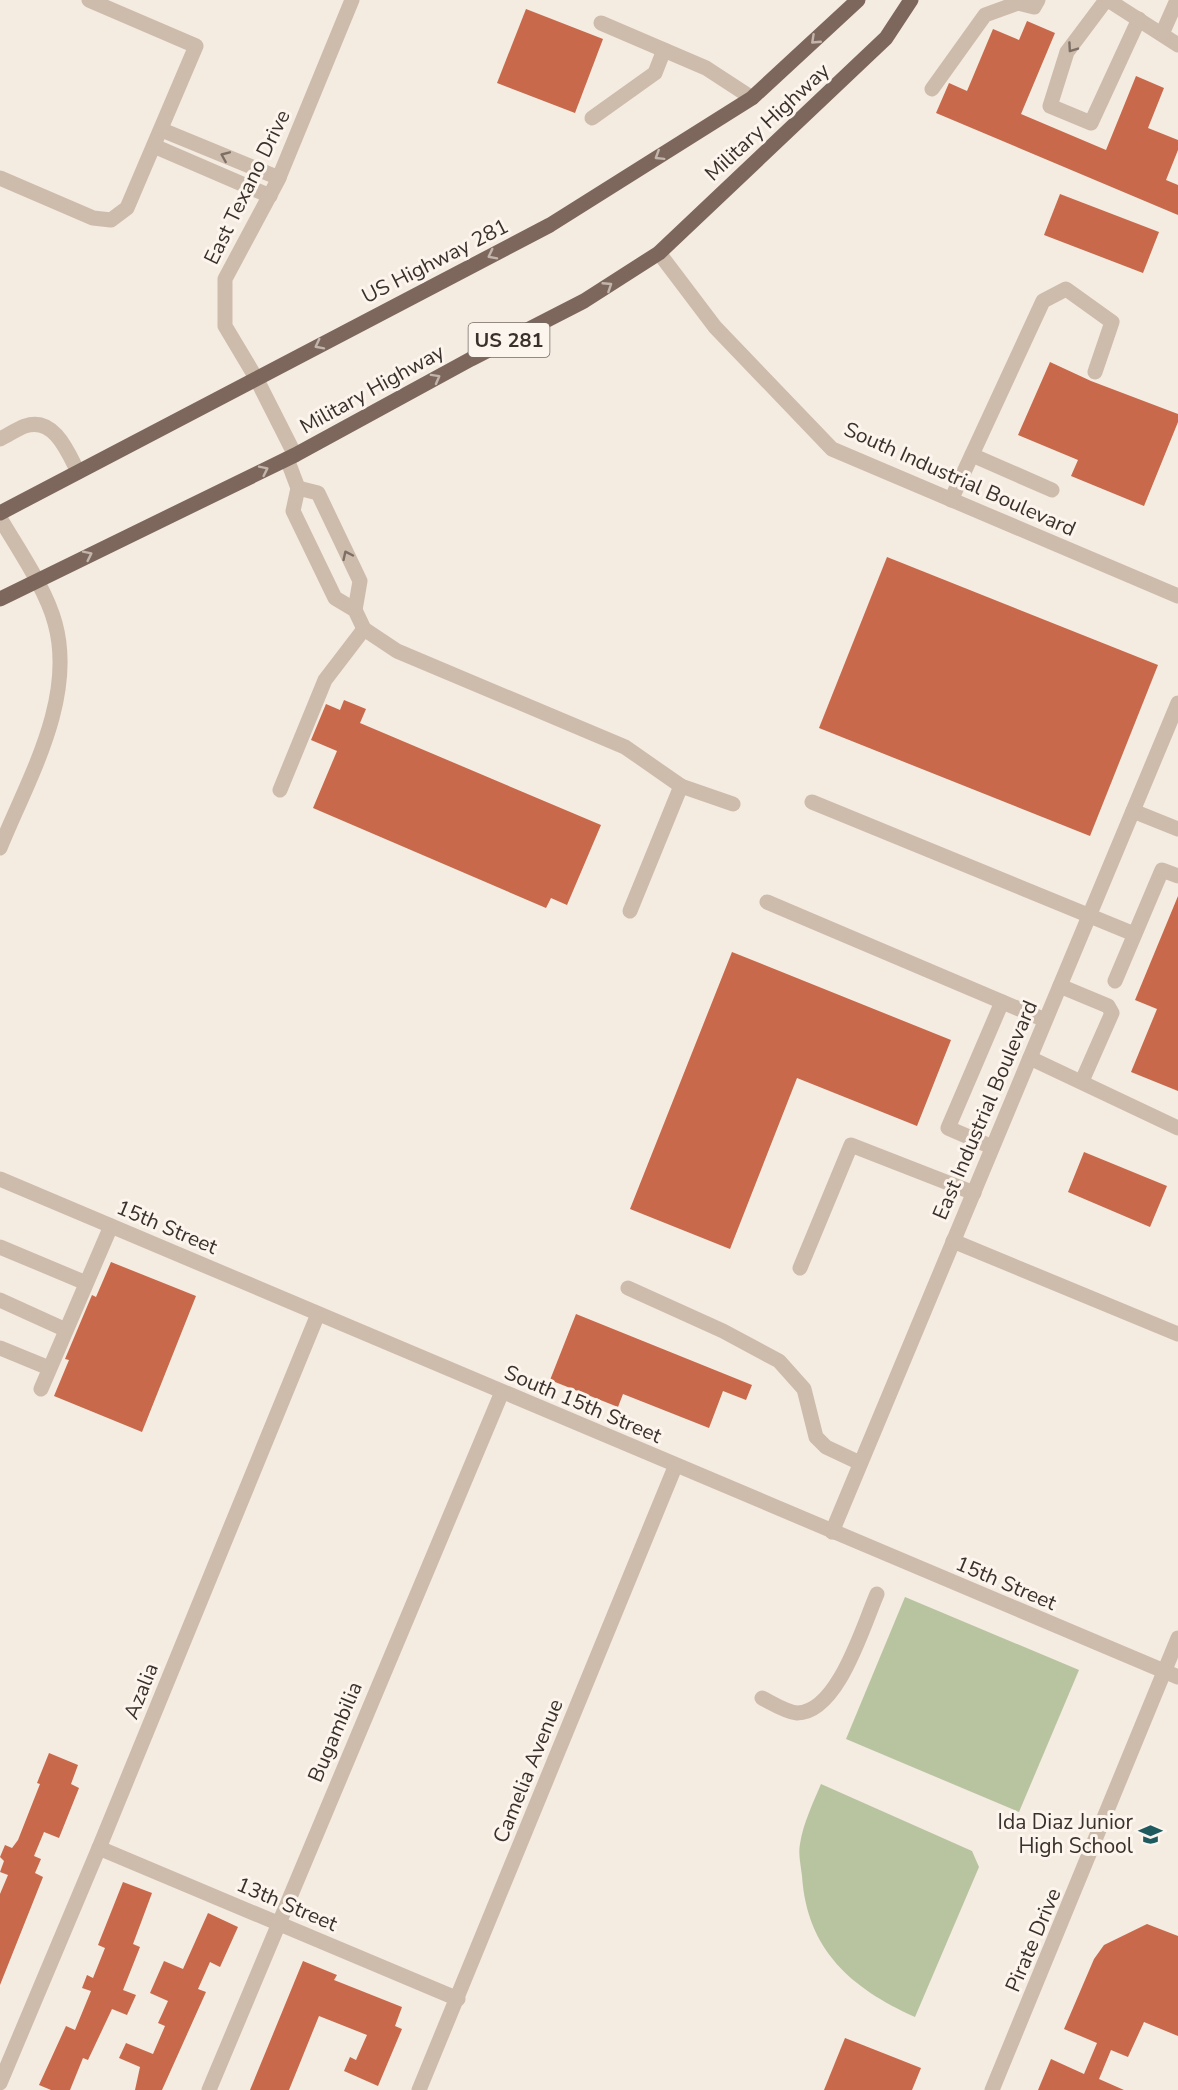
<svg xmlns="http://www.w3.org/2000/svg" width="1178" height="2090" font-family="'Nunito Sans',sans-serif">
  <style>
    .pitch { fill: #b8c4a0 }
    .building { fill: #c8694b }
    .lines { fill: none; stroke-linecap: round; stroke-linejoin: round }
    .minor { stroke: #cdbbac; stroke-width: 15 }
    .major { stroke: #7d675c; stroke-width: 15 }
    .oneway { stroke: #c2b5ac }
    .oneway2 { stroke: #7d6f65 }
    .labels { text-anchor: middle; stroke-width: 6; stroke-linejoin: round; paint-order: stroke }
    .shield { fill: #fbf5ee; stroke: #756b66; stroke-width: 1.5 }
    .shield-label { font-size: 20px; font-weight: bold; fill: #3b302b }
    .street-label { font-size: 21px; fill: #3b302b; stroke: #fbf5ee }
    .poi-label { font-size: 21px; fill: #3b302b; stroke: #fbf5ee; text-anchor: end }
  </style>
  <rect width="100%" height="100%" fill="#f4ebe1"/>
  <g class="pitch">
    <polygon points="905,1597 1079,1670 1019,1812 846,1739"/>
    <path d="M 821,1784 L 972,1851 L 979,1867 L 915,2017 C 851,1988 807,1950 802,1876 C 801,1866 798,1854 800,1844 C 803,1824 813,1803 821,1784 Z"/>
  </g>
  <g class="building">
    <polygon points="526,9 603,39 575,113 497,83"/>
    <polygon points="1027,21 1055,33 1021,114 1106,150 1136,76 1164,88 1148,128 1178,140 1178,150 1166,180 1178,185 1178,215 936,113 949,83 967,91 993,29 1019,40"/>
    <polygon points="1060,194 1159,232 1143,273 1044,235"/>
    <polygon points="1050,362 1091,381 1178,414 1178,422 1144,506 1071,476 1078,460 1018,435"/>
    <polygon points="887,557 1158,665 1090,836 819,728"/>
    <polygon points="344,700 366,709 360,723 601,825 567,905 551,898 546,908 313,808 337,751 311,740 326,704 340,710"/>
    <polygon points="1178,896 1178,1091 1131,1072 1157,1009 1135,1000"/>
    <polygon points="732,952 951,1040 917,1126 797,1078 730,1249 630,1209"/>
    <polygon points="1084,1152 1167,1186 1150,1227 1068,1192"/>
    <polygon points="111,1262 196,1296 142,1432 54,1396 69,1360 65,1359 92,1295 96,1297"/>
    <polygon points="576,1314 752,1385 746,1400 723,1391 709,1428 623,1394 618,1407 550,1380"/>
    <polygon points="49,1753 78,1765 71,1784 79,1788 59,1838 44,1832 34,1856 41,1859 35,1873 43,1877 0,1985 0,1894 8,1875 0,1872 4,1861 0,1857 5,1845 12,1848 18,1840 40,1784 37,1783"/>
    <polygon points="123,1882 152,1893 133,1944 140,1947 123,1990 136,1995 127,2015 112,2009 88,2060 83,2058 70,2090 51,2090 39,2085 66,2026 75,2030 91,1991 82,1988 87,1975 93,1978 105,1948 98,1945"/>
    <polygon points="208,1913 238,1927 220,1967 210,1962 198,1989 206,1992 162,2090 135,2090 140,2067 119,2058 126,2043 153,2054 165,2026 158,2023 168,2001 150,1993 164,1961 183,1969"/>
    <polygon points="1147,1924 1178,1936 1178,2036 1144,2022 1128,2057 1111,2050 1099,2079 1124,2090 1038,2090 1051,2059 1084,2074 1097,2043 1064,2029 1094,1959 1104,1945"/>
    <polygon points="303,1961 337,1975 334,1980 402,2007 395,2026 402,2029 378,2086 344,2071 350,2057 356,2060 367,2035 319,2016 289,2090 250,2090"/>
    <polygon points="845,2038 921,2068 912,2090 824,2090"/>
  </g>
  <g class="lines">
    <g class="minor">
      <polyline points="1106,0 1067,52 1050,106 1091,123 1139,19"/>
      <polyline points="1108,0 1178,45"/>
      <polyline points="601,23 706,68 752,98"/>
      <polyline points="1162,34 1177,0"/>
      <polyline points="932,89 985,15 1018,3 1034,7 1038,0"/>
      <polyline points="592,118 655,73 664,50"/>
      <polyline points="162,130 279,178"/>
      <polyline points="154,146 270,196"/>
      <polyline points="0,178 93,218 111,220 127,208 196,46 89,0"/>
      <polyline points="659,253 715,327 832,449 1178,596"/>
      <path d="M 0,439 C 8,435 17,429 25,426 C 54,416 68,452 78,472"/>
      <polyline points="295,455 256,378 225,326 225,279 278,180 352,0"/>
      <polyline points="972,455 1052,490"/>
      <polyline points="287,459 298,488 293,511 335,598 355,610 364,629 397,651 625,747 681,786 733,804"/>
      <polyline points="298,488 318,493 360,581 355,610"/>
      <polyline points="951,500 1043,301 1066,289 1112,322 1095,372"/>
      <path d="M 0,518 C 18,549 46,589 55,623 C 76,699 28,779 0,848"/>
      <polyline points="280,790 325,680 364,629"/>
      <polyline points="812,802 1134,934"/>
      <polyline points="1133,811 1178,829"/>
      <polyline points="767,902 1045,1020"/>
      <polyline points="630,911 681,786"/>
      <polyline points="1115,981 1162,870 1178,876"/>
      <polyline points="1060,986 1108,1006 1112,1013 1082,1081"/>
      <polyline points="1030,1058 1178,1128"/>
      <polyline points="992,1147 948,1128 1002,1002"/>
      <polyline points="0,1179 1178,1677"/>
      <polyline points="953,1241 1178,1334"/>
      <polyline points="0,1247 86,1283"/>
      <polyline points="800,1268 851,1145 974,1193"/>
      <polyline points="628,1288 723,1331 779,1361 804,1389 816,1437 826,1447 860,1463"/>
      <polyline points="0,1300 66,1330"/>
      <polyline points="0,1348 49,1368"/>
      <polyline points="41,1389 111,1226"/>
      <polyline points="832,1532 1178,703"/>
      <path d="M 762,1698 C 772,1703 786,1712 797,1713 C 838,1713 863,1626 877,1594"/>
      <polyline points="99,1848 458,1999"/>
      <polyline points="0,2083 99,1848 318,1314"/>
      <polyline points="209,2090 502,1392"/>
      <polyline points="419,2090 675,1467"/>
      <polyline points="992,2090 1178,1638"/>
    </g>
    <g class="major">
      <polyline points="0,513 550,225 752,98 858,0"/>
      <polyline points="0,599 295,455 471,359 584,301 659,253 886,38 911,0"/>
    </g>
  </g>
  <defs><path id="oneway-chevron" d="M-2-3.5L2.5 0L-2 3.5" fill="none" stroke-width="1.6" stroke-linecap="round" stroke-linejoin="round" transform="scale(1.5)"/></defs>
  <g class="oneway">
    <use href="#oneway-chevron" transform="translate(815 40) rotate(137)"/>
    <use href="#oneway-chevron" transform="translate(659 156) rotate(148)"/>
    <use href="#oneway-chevron" transform="translate(492 255) rotate(153)"/>
    <use href="#oneway-chevron" transform="translate(608 286) rotate(-33)"/>
    <use href="#oneway-chevron" transform="translate(319 345) rotate(153)"/>
    <use href="#oneway-chevron" transform="translate(436 378) rotate(-29)"/>
    <use href="#oneway-chevron" transform="translate(264 470) rotate(-26)"/>
    <use href="#oneway-chevron" transform="translate(88 555) rotate(-26)"/>
  </g>
  <g class="oneway2">
    <use href="#oneway-chevron" transform="translate(1072 48) rotate(125)"/>
    <use href="#oneway-chevron" transform="translate(225 156) rotate(-157)"/>
    <use href="#oneway-chevron" transform="translate(347 555) rotate(-115)"/>
  </g>
  <defs>
    <symbol id="school-bare" viewBox="-9 -9 18 18"><path d="M0-5L7-2L0 1L-7-2ZM-4 1L0 2.5L4 1V4Q0 6-4 4Z" fill="#1f5a5e" stroke="#fbf5ee" stroke-width="2.5" paint-order="stroke"/></symbol>
  </defs>
  <g fill-rule="evenodd">
    <use href="#school-bare" x="1134" y="1818" width="33" height="33"/>
  </g>
  <g class="labels">
    <rect class="shield" x="468.5" y="323" width="81" height="34" rx="4.5"/>
    <g class="shield-label">
      <text x="509" y="347">US 281</text>
    </g>
    <g class="street-label">
      <text transform="translate(767 122) rotate(-43)" y="7">Military Highway</text>
      <text transform="translate(247 187) rotate(-64)" y="7">East Texano Drive</text>
      <text transform="translate(435 261) rotate(-27)" y="7">US Highway 281</text>
      <text transform="translate(372 389) rotate(-29)" y="7">Military Highway</text>
      <text transform="translate(960 479) rotate(24)" y="7">South Industrial Boulevard</text>
      <text transform="translate(985 1110) rotate(-67)" y="7">East Industrial Boulevard</text>
      <text transform="translate(167 1227) rotate(23)" y="7">15th Street</text>
      <text transform="translate(583 1404) rotate(23)" y="7">South 15th Street</text>
      <text transform="translate(1006 1583) rotate(23)" y="7">15th Street</text>
      <text transform="translate(141 1691) rotate(-68)" y="7">Azalia</text>
      <text transform="translate(335 1732) rotate(-67)" y="7">Bugambilia</text>
      <text transform="translate(528 1771) rotate(-68)" y="7">Camelia Avenue</text>
      <text transform="translate(287 1904) rotate(23)" y="7">13th Street</text>
      <text transform="translate(1033 1940) rotate(-67)" y="7">Pirate Drive</text>
    </g>
    <g class="poi-label">
      <text x="1133" y="1829">Ida Diaz Junior<tspan x="1133" dy="24">High School</tspan></text>
    </g>
  </g>
</svg>
